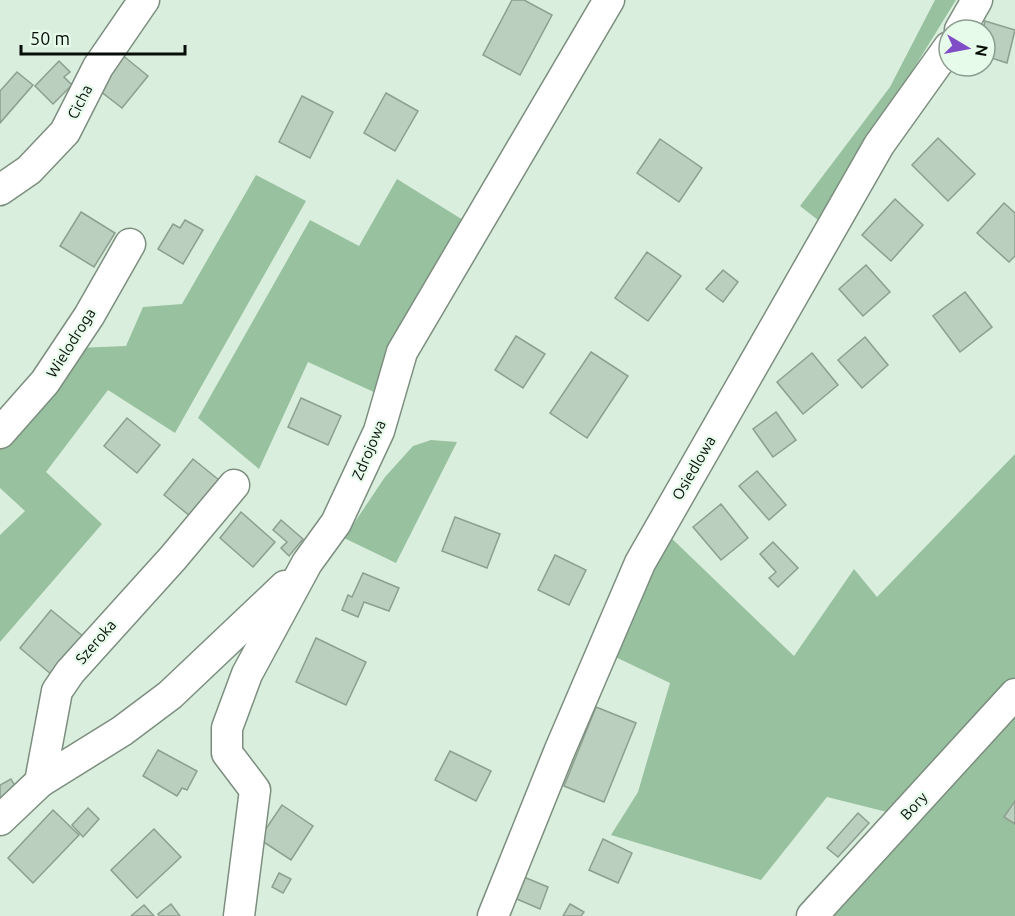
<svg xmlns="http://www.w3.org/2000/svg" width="1015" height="916" font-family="Ubuntu,sans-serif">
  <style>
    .green { fill: #98c19f }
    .building { fill: #bbcfbe; stroke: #8d9f8f; stroke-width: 1.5 }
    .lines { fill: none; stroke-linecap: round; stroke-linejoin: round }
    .minor-casing { stroke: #7c8e7f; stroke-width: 33 }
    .minor { stroke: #fff; stroke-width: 30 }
    .labels { text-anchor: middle; stroke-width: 4.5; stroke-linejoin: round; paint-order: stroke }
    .street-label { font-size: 15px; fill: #070d08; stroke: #e7fbea }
  </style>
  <rect width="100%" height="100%" fill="#daeedd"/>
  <g class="green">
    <polygon points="935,0 956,0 872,136 827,227 800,206 890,87"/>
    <polygon points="256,175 306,201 175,433 108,390 46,472 102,524 0,642 0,535 25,511 0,488 0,441 76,348 126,346 143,307 182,304"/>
    <polygon points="397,179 463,220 348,470 376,393 308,362 259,469 198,418 310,220 359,246"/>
    <polygon points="431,440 457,442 396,563 344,538 385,477 413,446"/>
    <polygon points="1015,454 1015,677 1005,697 891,813 827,797 761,880 611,835 638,792 670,683 607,653 665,532 794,656 854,569 877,597"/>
    <polygon points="1015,710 1015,916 831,916"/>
  </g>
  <g class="building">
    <polygon points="512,0 524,0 552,15 520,75 483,55"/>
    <polygon points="985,21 1015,30 1007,63 985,56 985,30 983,30"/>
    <polygon points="121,54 148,76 122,108 95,87"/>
    <polygon points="59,61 70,72 64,77 72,85 53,104 35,86"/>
    <polygon points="17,72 33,85 0,123 0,91"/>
    <polygon points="386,93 418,111 395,151 364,133"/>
    <polygon points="302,96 333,112 310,158 279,142"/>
    <polygon points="938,138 975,174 948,201 912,165"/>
    <polygon points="660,139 702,168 679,202 637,173"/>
    <polygon points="895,199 923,225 891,261 862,235"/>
    <polygon points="1004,203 1015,213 1015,256 1009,262 977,233"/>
    <polygon points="81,212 115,233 94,267 60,246"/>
    <polygon points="185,220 203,230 183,264 158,249 173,224 180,228"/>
    <polygon points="647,252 681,276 648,321 615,298"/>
    <polygon points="866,265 890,292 863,316 839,289"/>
    <polygon points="723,270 738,282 723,302 706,289"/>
    <polygon points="965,292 992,327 960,352 933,316"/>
    <polygon points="516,336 545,354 523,388 495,370"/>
    <polygon points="865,337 888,365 862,388 838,360"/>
    <polygon points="591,352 628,376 587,438 550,413"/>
    <polygon points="812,353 838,385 803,414 777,382"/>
    <polygon points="301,398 341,416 328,445 288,427"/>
    <polygon points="776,412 796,440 773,457 753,429"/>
    <polygon points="127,418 160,445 137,473 104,446"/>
    <polygon points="193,459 219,480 190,516 164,495"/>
    <polygon points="757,471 786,505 769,520 739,486"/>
    <polygon points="721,504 748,538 721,560 693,527"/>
    <polygon points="241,512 275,542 253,567 220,538"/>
    <polygon points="455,517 500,534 487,568 442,551"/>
    <polygon points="281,520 303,539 289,556 281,548 287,542 273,530"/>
    <polygon points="773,542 798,568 778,587 769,578 776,572 760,554"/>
    <polygon points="555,555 586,570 569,605 538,590"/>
    <polygon points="363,573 399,588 389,611 364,602 358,617 342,610 348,595 352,597"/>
    <polygon points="51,610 84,637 52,675 20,648"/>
    <polygon points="316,638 366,662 346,705 296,682"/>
    <polygon points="596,707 636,723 604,802 564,786"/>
    <polygon points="158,750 197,771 187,790 182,788 177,796 143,776"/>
    <polygon points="450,751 491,771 476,801 435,780"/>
    <polygon points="11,779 19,793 0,811 0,785"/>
    <polygon points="1015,801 1015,824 1004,817"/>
    <polygon points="282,805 313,826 291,860 259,839"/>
    <polygon points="88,808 99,819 83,837 72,825"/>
    <polygon points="53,810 79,835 33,883 8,858"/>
    <polygon points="858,813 869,823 838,857 827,848"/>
    <polygon points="154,829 181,857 137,898 111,870"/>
    <polygon points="603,839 632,853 618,883 589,870"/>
    <polygon points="279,873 291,879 283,893 272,887"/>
    <polygon points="519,875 548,887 540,909 510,896"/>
    <polygon points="171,904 180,916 159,916 158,914"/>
    <polygon points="570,904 584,912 581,916 563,916"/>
    <polygon points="144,905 154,916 131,916"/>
  </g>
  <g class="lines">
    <defs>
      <g id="minor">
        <polyline points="960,30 977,0"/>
        <polyline points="0,190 29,170 65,132 98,67 144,0"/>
        <polyline points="0,433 45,382 89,316 130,244"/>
        <polyline points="40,782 122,731 170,695 285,586"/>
        <polyline points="0,820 40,782 57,691 70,672 173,558 234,485"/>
        <polyline points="239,916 255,790 227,753 227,728 247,674 307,563 336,523 379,431 402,352 609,0"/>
        <polyline points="493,916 559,752 640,563 879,145 949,47"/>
        <polyline points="812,916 1015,694"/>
      </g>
    </defs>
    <use href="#minor" class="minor-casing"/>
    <use href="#minor" class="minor"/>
  </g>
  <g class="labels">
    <g class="street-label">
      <text transform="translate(80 102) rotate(-63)" y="5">Cicha</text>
      <text transform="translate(71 343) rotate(-58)" y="5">Wielodroga</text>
      <text transform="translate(369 450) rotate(-67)" y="5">Zdrojowa</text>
      <text transform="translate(694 468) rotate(-60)" y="5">Osiedlowa</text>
      <text transform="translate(96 642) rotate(-49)" y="5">Szeroka</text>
      <text transform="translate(914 806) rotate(-47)" y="5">Bory</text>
    </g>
  </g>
  <g transform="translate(967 48) rotate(100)"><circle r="28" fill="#e7fbea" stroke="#8d9c90" stroke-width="1.5"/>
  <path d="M0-4.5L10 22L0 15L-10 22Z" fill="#7f4dc5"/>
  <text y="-9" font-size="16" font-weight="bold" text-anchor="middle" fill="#070d08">N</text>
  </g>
  <path d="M21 45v9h164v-9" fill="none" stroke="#070d08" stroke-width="3"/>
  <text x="30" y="45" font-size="18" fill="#070d08" stroke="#e7fbea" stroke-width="4.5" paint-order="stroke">50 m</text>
</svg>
